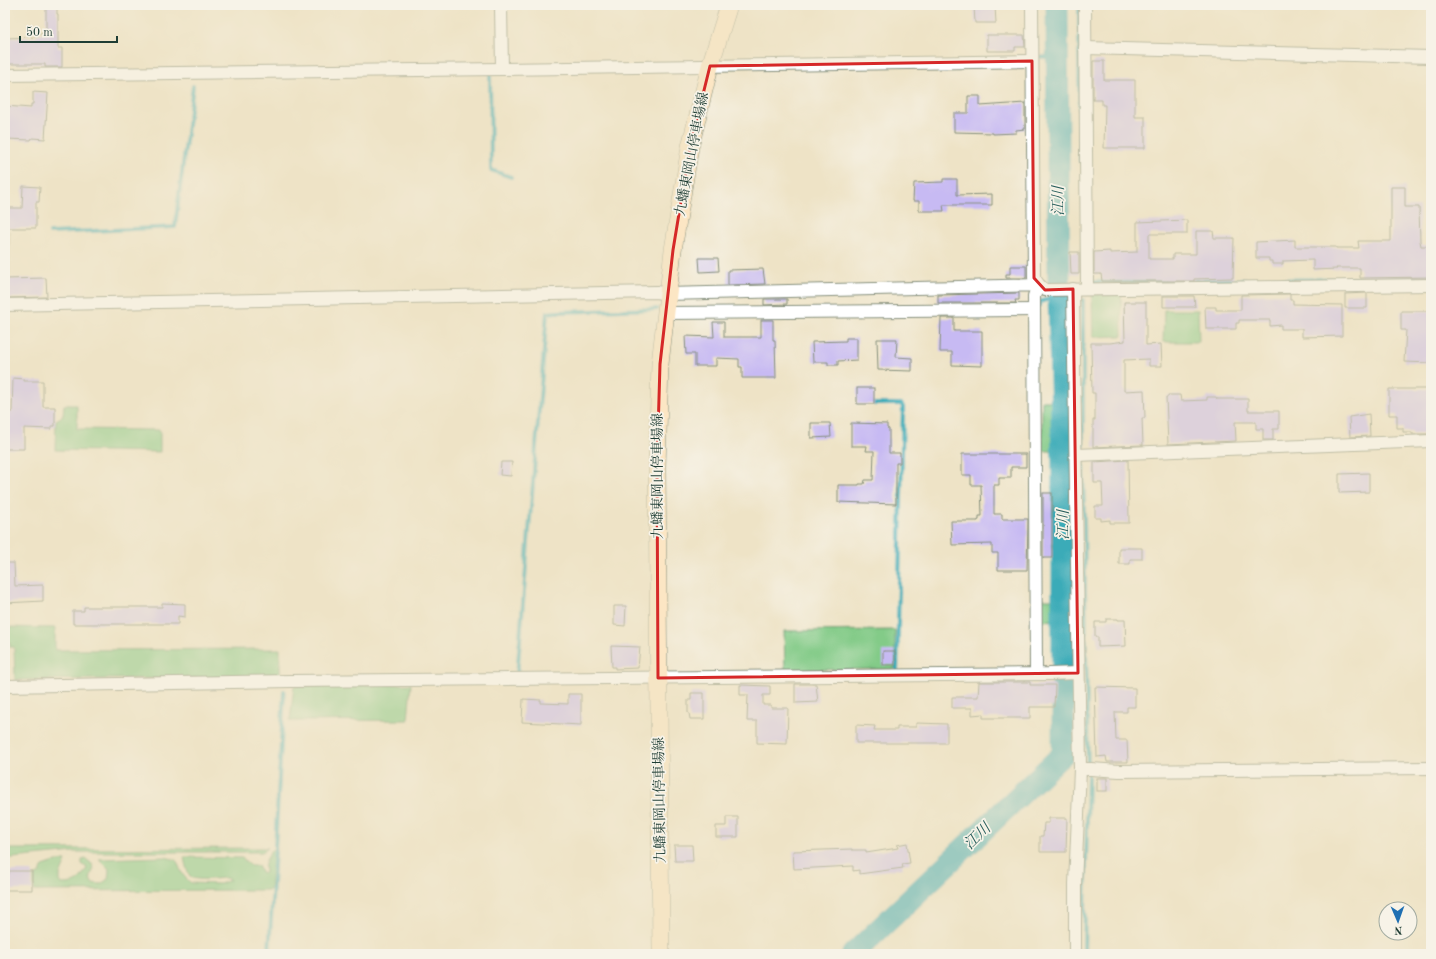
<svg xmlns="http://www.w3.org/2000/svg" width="1436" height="959" font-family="'Old Standard TT','Noto Serif JP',serif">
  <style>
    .green { fill: #83cb88; stroke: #51845e }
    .sand { fill: #eeda9e; stroke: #868c69 }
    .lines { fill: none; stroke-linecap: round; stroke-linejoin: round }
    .stream { stroke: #3babb8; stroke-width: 4 }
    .river { stroke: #3babb8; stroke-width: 23 }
    .building { fill: #c7baf3 }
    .street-casing { stroke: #86907d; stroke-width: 14 }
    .secondary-casing { stroke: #86907d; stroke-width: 18 }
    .street { stroke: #fff; stroke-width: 12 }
    .secondary { stroke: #fce6c4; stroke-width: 17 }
    .marked { fill: none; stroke: #d62828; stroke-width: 3; stroke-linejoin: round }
    .labels { text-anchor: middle; stroke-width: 3.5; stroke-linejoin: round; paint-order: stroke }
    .street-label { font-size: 14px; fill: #1f3d34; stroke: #f7f3e8 }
    .water-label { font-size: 15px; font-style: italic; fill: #275e5c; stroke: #f7f3e8 }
  </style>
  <rect width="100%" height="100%" fill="#f7f3e8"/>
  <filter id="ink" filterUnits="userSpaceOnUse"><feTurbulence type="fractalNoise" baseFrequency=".025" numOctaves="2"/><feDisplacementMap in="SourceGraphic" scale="8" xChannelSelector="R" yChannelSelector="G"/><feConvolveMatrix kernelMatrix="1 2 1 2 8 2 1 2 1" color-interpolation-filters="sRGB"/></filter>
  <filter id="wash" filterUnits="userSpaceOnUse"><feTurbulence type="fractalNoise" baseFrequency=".012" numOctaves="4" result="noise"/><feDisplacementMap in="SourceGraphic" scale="16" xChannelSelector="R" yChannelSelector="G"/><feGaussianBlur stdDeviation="0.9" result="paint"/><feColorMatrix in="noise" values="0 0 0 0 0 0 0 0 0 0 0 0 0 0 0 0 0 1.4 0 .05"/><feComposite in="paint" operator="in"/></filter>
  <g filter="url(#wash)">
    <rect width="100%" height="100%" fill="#eee3c6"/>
    <g class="green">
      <polygon points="1092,294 1121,294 1122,336 1093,337"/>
      <polygon points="1164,310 1198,310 1199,342 1163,342"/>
      <rect x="1042" y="401" width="11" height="50"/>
      <polygon points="64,405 77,405 77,429 160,430 160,452 55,450 56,420 63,416"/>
      <polygon points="1042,599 1053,599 1054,620 1042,621"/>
      <polygon points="5,627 55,628 55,650 280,649 280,677 15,680 14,647 10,647 10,643 5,642"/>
      <polygon points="895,630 895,669 785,670 784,631"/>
      <polygon points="411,684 408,720 290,721 294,686"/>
      <polygon points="268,848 262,852 74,852 13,858 5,858 5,849"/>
      <path d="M 274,849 L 270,890 L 34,891 L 34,876 L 40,873 L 43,866 L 58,861 L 66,861 L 60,875 L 60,881 L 62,884 C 77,884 80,880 87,868 L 82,864 L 82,860 L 86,859 L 92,864 L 94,869 C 91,874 89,879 92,883 L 101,884 L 108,879 L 109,869 L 99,859 L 164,857 C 181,860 175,860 182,873 C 184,877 188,880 191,883 L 220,884 L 230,880 L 226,878 C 219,878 195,882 190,876 C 187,872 185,863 184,857 L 242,858 L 251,866 L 258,866 L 261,872 L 265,873 C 265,870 264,866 265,863 C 266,858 270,856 270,851 Z"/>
    </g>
    <rect class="sand" x="5" y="232" width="4" height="44"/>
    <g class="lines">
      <g class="stream">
        <polyline points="1079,5 1080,161"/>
        <polyline points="1037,57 1058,57"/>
        <polyline points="490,74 491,170 511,177"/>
        <polyline points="50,233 175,227 193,86"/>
        <polyline points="1091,282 1431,278"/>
        <polyline points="1083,300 1083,459 1088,775 1084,954"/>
        <polyline points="1039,305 1039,302 1059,296"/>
        <polyline points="875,404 901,404 903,407 897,671"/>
        <polyline points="517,676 547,313 556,312 657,309"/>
        <polyline points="269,954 284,691"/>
      </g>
      <polyline class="river" points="853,954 1063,754 1063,462 1059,292 1057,5"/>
    </g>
    <g id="blocks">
      <g class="building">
        <polygon points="46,5 57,5 57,14 58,14 58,48 62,48 62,67 45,67 45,64 5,64 5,38 37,37 37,34 46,34"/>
        <polygon points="974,6 995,6 996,23 975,23"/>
        <polygon points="987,35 1024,35 1025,47 1015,47 1015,51 987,51"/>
        <polygon points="1093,61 1104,61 1104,80 1135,80 1135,117 1145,117 1145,148 1104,148 1105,105 1102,105 1102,100 1093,100"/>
        <polygon points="33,92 48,93 45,139 32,138 31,140 6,139 5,106 31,108 31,104 33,104"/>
        <polygon points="968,96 980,96 980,106 1025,103 1025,129 1016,130 1016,133 993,134 993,133 954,132 954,113 968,113"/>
        <polygon points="943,179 957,179 957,195 992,194 992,205 943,205 944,211 919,211 919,201 913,201 914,183 943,182"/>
        <polygon points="23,186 40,187 39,202 36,202 36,228 5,228 6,208 22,208"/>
        <polygon points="1391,187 1405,187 1405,207 1419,207 1420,241 1421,246 1431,246 1431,277 1360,278 1360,268 1336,268 1337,269 1313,270 1313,260 1283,261 1283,264 1272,264 1272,261 1269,261 1269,258 1256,258 1256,242 1295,240 1295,247 1336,247 1336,248 1359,248 1358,241 1391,241"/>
        <polygon points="1187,220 1187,234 1149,234 1149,259 1173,259 1173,254 1196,254 1196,231 1213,231 1214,238 1234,238 1233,278 1194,279 1194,281 1102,281 1101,274 1094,274 1094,252 1110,251 1110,253 1137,252 1137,222"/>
        <polygon points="1070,252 1079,252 1079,274 1071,274"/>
        <polygon points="699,258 718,258 719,271 700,272"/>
        <polygon points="1010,266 1026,266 1026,278 1006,278 1006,274 1010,274"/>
        <polygon points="763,269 765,284 728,285 728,270"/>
        <polygon points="46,278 47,297 5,298 5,279"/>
        <polygon points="1019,293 1019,300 1015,300 1016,303 938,303 938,295"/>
        <polygon points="1367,293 1367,308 1345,308 1345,294"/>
        <polygon points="1290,294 1290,300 1293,300 1293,304 1342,305 1342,336 1302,337 1302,329 1281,329 1281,325 1270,326 1270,320 1239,320 1239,323 1236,323 1236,329 1206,329 1205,307 1216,307 1216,310 1241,310 1241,295"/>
        <polygon points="1163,296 1194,296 1195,307 1163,307"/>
        <polygon points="764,299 787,299 787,304 764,305"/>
        <polygon points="1124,302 1146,302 1146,345 1161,344 1162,366 1149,366 1149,359 1124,360 1124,391 1144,390 1145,418 1142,418 1143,445 1093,447 1093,420 1095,420 1095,393 1092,393 1091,343 1110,343 1125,341"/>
        <polygon points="1401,311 1431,311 1431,363 1404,362 1406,330 1401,330"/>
        <polygon points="941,318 954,318 954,331 982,331 982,366 952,365 952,352 940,352"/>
        <polygon points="761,320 773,320 773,340 775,340 776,378 742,378 742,367 739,367 739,359 716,358 716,366 695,366 695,354 686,354 685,336 714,337 713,322 724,322 724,337 761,337"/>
        <polygon points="846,338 857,338 857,360 838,361 838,365 828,365 828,362 813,362 812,342 846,341"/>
        <polygon points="877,339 897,339 896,357 912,358 912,371 878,370"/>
        <polygon points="13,378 24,379 24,381 43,381 43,407 55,407 55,426 51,426 51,429 24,428 24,449 5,449 5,412 12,412"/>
        <rect x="857" y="388" width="17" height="16"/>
        <polygon points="1389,389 1431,389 1431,434 1412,434 1412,432 1403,432 1403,428 1397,428 1397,415 1389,415"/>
        <polygon points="1168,395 1180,395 1181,401 1207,400 1207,397 1216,397 1217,399 1248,399 1248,411 1279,411 1279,429 1273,429 1273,440 1263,440 1263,429 1256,429 1256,422 1235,422 1236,441 1168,444 1166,397 1168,397"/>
        <polygon points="1369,414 1370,436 1350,437 1349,417"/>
        <polygon points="811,423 830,423 831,437 811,438"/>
        <polygon points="851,423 887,424 887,428 889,429 889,453 900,453 900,463 896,463 896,504 838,502 838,485 859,485 859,484 864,484 865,480 873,480 874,451 866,451 867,446 851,446"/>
        <polygon points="962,454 1026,454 1026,467 1011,467 1011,478 999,478 999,485 994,485 994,514 1002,514 1002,519 1028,519 1027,570 998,570 998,553 992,553 992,544 952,545 951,521 978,521 978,520 979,520 979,516 982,516 981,485 971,485 971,475 962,475"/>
        <polygon points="1128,460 1129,523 1110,523 1110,520 1101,521 1101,518 1095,518 1095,506 1103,506 1102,483 1094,483 1094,462"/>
        <polygon points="501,462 512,462 511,476 500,475"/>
        <polygon points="1369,473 1369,492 1339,493 1339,474"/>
        <rect x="1043" y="493" width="9" height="65"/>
        <polygon points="1119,548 1142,548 1142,559 1130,559 1130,564 1119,564"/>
        <polygon points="5,563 14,563 15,586 43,585 43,601 5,603"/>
        <polygon points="162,603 185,604 185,617 178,616 178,624 73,624 73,611 84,611 84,607 162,607"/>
        <polygon points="614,606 626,606 625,626 614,625"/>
        <polygon points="1106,619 1118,619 1118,620 1125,620 1126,646 1098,647 1098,637 1095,637 1095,622 1106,622"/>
        <polygon points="611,646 640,647 638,668 615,669 615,667 612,667"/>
        <rect x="883" y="651" width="12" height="14"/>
        <polygon points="979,682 1030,682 1030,685 1055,685 1054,707 1030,707 1030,718 983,718 983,714 972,715 972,708 952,708 952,697 978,697"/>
        <polygon points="795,684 816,684 818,702 795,703"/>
        <polygon points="740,685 770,686 770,695 763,695 763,705 771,705 771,708 788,708 787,744 757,743 757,721 747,721 748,695 740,695"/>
        <polygon points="1095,687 1135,688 1135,707 1127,707 1127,712 1115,712 1116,740 1127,740 1128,762 1107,762 1106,756 1097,757"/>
        <polygon points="691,693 704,693 704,719 690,719 689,713 688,713 688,700 691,700"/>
        <polygon points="568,694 581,694 581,725 522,722 523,699 541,700 541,703 568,704"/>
        <polygon points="916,723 947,724 947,743 856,743 856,725 875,726 874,730 897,730 897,727 916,727"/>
        <rect x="1097" y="778" width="10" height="13"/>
        <polygon points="726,817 738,817 738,837 716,837 716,826 726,826"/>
        <polygon points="1049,818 1067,818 1066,852 1040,852 1040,836 1043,836 1044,823 1049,823"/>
        <polygon points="907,843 910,863 902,864 903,868 859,874 859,870 853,871 853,866 794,869 793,851 852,849 852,850 866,850 866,853 898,848 897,845"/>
        <polygon points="674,845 692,845 693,861 675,861"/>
        <polygon points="9,871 32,871 32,890 5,890 5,874 9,874"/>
      </g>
    </g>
  </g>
  <g filter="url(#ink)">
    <use href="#blocks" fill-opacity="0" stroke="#86907d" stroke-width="1"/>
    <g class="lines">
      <defs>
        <g id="street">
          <polyline points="501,5 502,69"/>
          <polyline points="1032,5 1034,278 1039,285 1045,290 1431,285"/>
          <polyline points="1085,5 1087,288"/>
          <polyline points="1085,48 1431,57"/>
          <polyline points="5,75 502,69 1032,61"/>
          <polyline points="1073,289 1080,769 1075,884 1075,954"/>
          <polyline points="5,305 656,292 667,294 1039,285 1034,296 1036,674"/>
          <polyline points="665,313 1034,310"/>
          <polyline points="1076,455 1431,441"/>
          <polyline points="5,686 291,681 1049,674 1078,673"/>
          <polyline points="1080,769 1091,769 1119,771 1431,768"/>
        </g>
        <polyline id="secondary" points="661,954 657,467 660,364 673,250 690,147 710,66 729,5"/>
      </defs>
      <use href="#street" class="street-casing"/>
      <use href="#secondary" class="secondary-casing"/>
      <use href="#street" class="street"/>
      <use href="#secondary" class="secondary"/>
    </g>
  </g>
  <path d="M0 0H1436V959H0ZM 1032,61 L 1034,278 L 1045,290 L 1073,289 L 1078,673 L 658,678 L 657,467 L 660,364 L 673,250 L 690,147 L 710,66 Z" fill="#eee3c6" fill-opacity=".55" fill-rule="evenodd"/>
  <path class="marked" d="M 1032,61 L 1034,278 L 1045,290 L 1073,289 L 1078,673 L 658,678 L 657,467 L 660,364 L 673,250 L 690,147 L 710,66 Z"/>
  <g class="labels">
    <g class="street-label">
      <text transform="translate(691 154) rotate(-79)" y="5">九蟠東岡山停車場線</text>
      <text transform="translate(657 476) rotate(-90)" y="5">九蟠東岡山停車場線</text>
      <text transform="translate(659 800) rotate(-91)" y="5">九蟠東岡山停車場線</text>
    </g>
    <g class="water-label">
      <text transform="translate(1058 201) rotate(-90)" y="5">江川</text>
      <text transform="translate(1063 525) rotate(-90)" y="5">江川</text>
      <text transform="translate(977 836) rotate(-44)" y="5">江川</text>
    </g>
  </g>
  <rect width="1436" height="959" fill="none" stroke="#f7f3e8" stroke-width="20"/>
  <g transform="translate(1398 921) rotate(178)"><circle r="19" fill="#f7f3e8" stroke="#a1aaa0"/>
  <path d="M0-3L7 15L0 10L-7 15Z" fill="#1f6fb2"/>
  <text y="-6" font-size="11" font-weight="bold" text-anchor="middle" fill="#1f3d34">N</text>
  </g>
  <path d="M20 36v6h97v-6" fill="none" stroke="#1f3d34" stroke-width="2"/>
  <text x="26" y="36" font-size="12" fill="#1f3d34" stroke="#f7f3e8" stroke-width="3" paint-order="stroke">50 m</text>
</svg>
